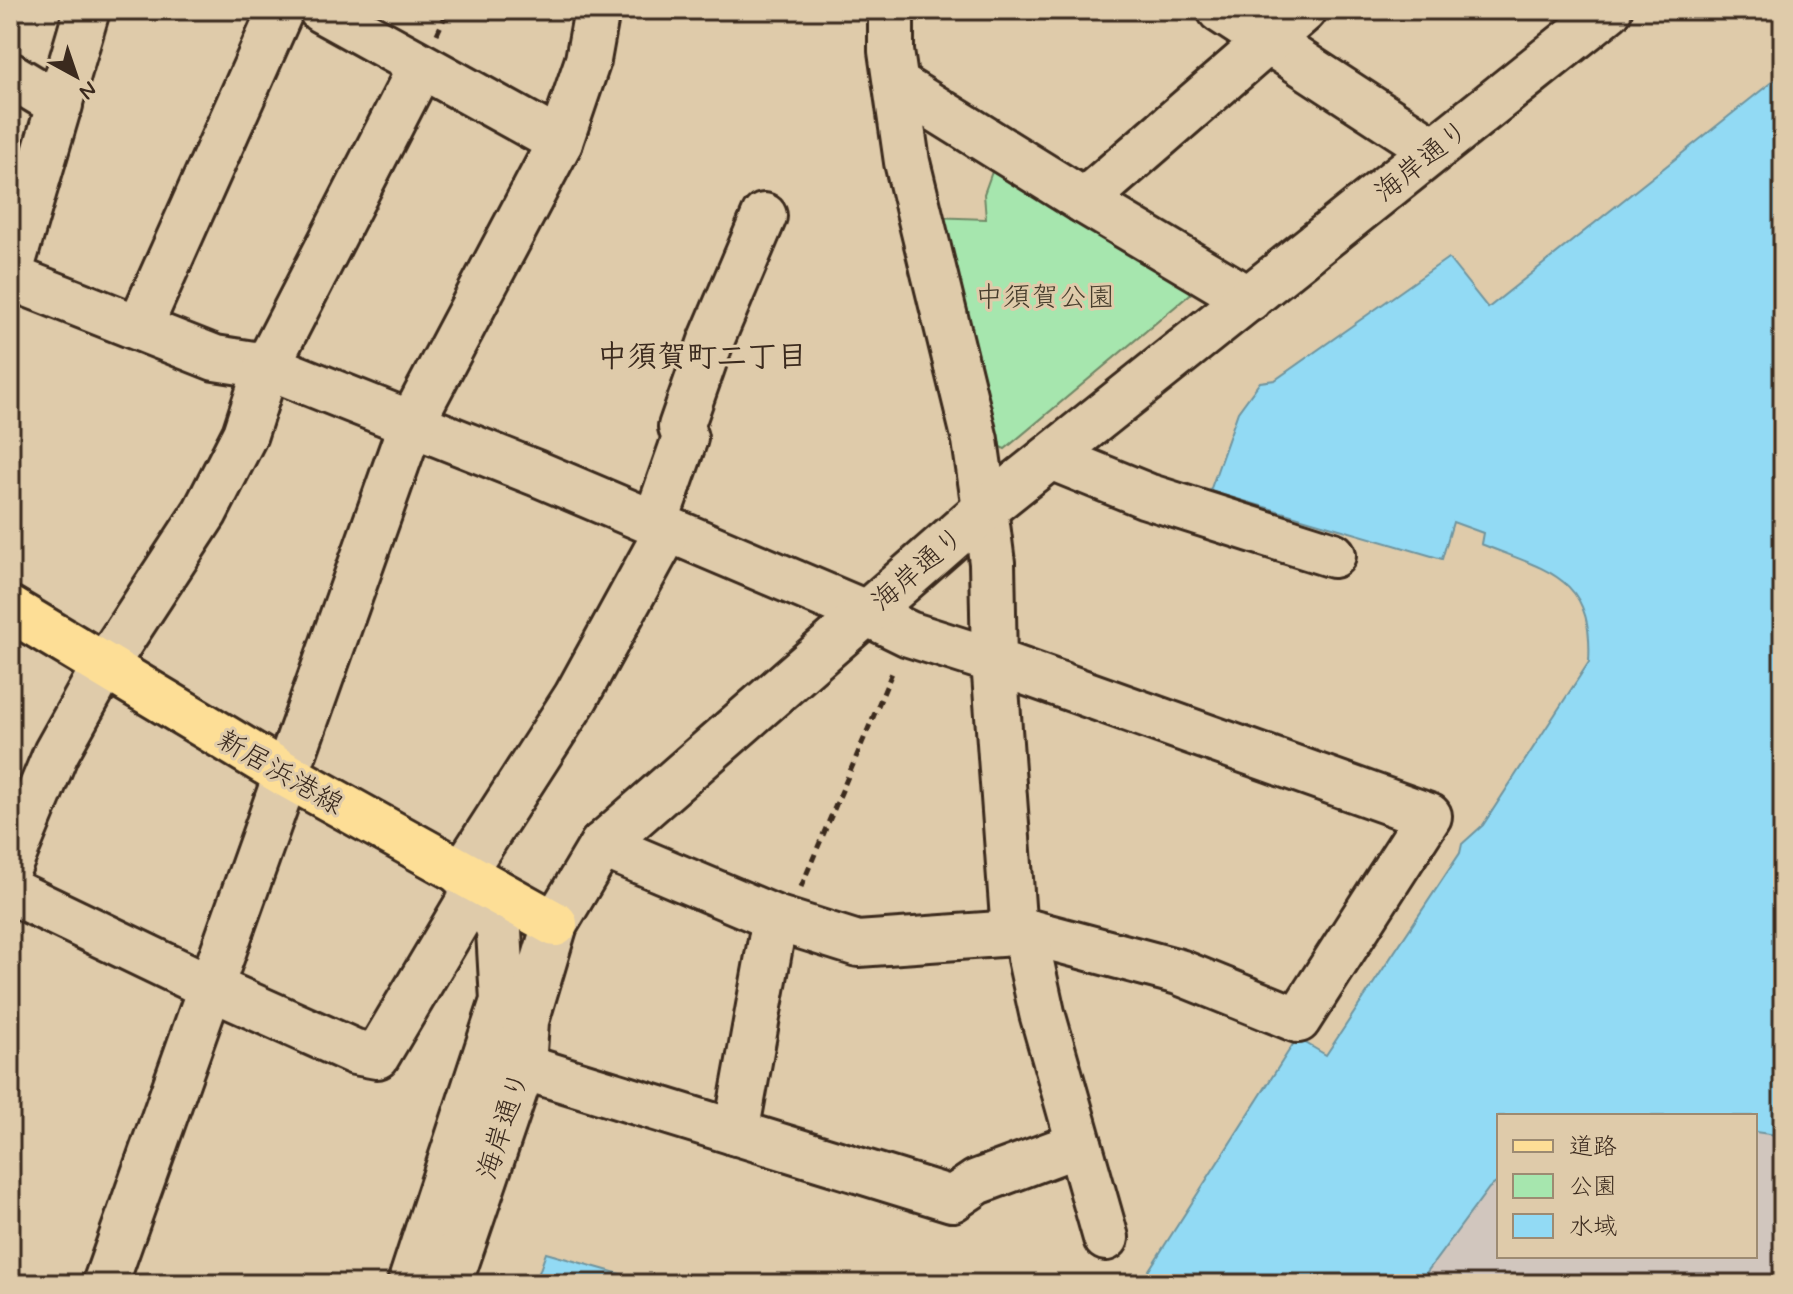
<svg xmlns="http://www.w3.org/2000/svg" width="1793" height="1294" font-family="Mynerve,'Klee One',sans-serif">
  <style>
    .built { fill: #d1c6be }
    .green { fill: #a6e6ae; stroke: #708866; stroke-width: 2 }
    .water { fill: #92daf4; stroke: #6f949e; stroke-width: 2 }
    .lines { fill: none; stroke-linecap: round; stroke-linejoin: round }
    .minor-casing { stroke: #3b2a1e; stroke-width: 50 }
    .major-casing { stroke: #3b2a1e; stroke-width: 50 }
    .path { stroke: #3b2a1e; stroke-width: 5; stroke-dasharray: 8 6; stroke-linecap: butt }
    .minor { stroke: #dfcbaa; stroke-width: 44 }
    .major { stroke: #fdde96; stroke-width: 44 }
    .labels { text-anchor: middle; stroke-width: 6; stroke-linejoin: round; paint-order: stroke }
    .street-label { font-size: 28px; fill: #3b2a1e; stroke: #dfcbaa }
    .park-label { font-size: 28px; fill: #463d2c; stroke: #dfcbaa }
    .neighbourhood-label { font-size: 30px; font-weight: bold; fill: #3b2a1e; stroke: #dfcbaa }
  </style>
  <rect width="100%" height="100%" fill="#dfcbaa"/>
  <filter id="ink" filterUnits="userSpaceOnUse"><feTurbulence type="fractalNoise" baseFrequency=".0125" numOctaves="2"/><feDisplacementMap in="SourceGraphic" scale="16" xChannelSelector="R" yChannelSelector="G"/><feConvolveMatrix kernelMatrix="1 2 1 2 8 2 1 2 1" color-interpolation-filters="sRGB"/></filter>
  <g filter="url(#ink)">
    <polygon class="built" points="1755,1132 1783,1136 1783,1284 1418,1284 1489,1188 1499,1181 1499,1256 1755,1256"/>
    <polygon class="green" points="998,155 1201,285 1005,449 983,440 932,217 986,219 984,194"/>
    <g class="water">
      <path d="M 1783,73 L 1783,1136 L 1755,1132 L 1755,1116 L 1499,1116 L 1499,1181 L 1489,1188 L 1418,1284 L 1140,1284 L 1297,1038 L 1326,1055 L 1460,853 L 1462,844 L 1483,825 L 1589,662 C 1594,576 1548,571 1481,544 L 1483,533 L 1453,522 L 1442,559 L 1210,491 L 1238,412 L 1260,382 L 1275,380 L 1448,258 L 1488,308 Z"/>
      <polygon points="546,1253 634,1278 632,1284 535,1284"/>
    </g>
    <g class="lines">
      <defs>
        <g id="minor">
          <polyline points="321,10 560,142"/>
          <polyline points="1220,10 1433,149"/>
          <polyline points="10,75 60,105"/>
          <polyline points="896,84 1084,201 1249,299"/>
          <polyline points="1084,201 1304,10"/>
          <polyline points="10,272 87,10"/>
          <polyline points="10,277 215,358 267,366 536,473 866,613 909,634 994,661 1429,816 1298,1020 1179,972 1029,932 1014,933 994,661 992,563 985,509 975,440 907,162 891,51 891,10"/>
          <polyline points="140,326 281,10"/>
          <polyline points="1051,457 1147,496 1333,555"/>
          <polyline points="655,523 685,438 681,427 711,341 764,216"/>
          <polyline points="602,845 775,918 858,944 1014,933"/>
          <polyline points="10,864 56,753 104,667 205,512 245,434 267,366 421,66"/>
          <polyline points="462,874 576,697 668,529"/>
          <polyline points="10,891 212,988 355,1052 377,1056 479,884"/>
          <polyline points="1029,932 1030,958 1042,1013 1106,1238"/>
          <polyline points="523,1067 952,1199 977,1182 1079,1144"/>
          <polyline points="736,1133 775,918"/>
          <polyline points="105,1284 411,424 560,142 588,60 597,10"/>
          <polyline points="410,1284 503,1001 499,930 479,884"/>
          <polyline points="449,1284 523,1067 526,1021 555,924 602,845 985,509 1609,10"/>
        </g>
        <polyline id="major" points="10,609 285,774 555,924"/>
      </defs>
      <use href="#minor" class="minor-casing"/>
      <use href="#major" class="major-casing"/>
      <g class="path">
        <polyline points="437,34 448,10"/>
        <polyline points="801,887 894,668"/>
      </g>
      <use href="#minor" class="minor"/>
      <use href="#major" class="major"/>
    </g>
  </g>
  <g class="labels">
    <g class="street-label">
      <text transform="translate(1421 160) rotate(-39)" y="10">海岸通り</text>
      <text transform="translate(917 568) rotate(-41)" y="10">海岸通り</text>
      <text transform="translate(281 771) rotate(30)" y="10">新居浜港線</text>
      <text transform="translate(502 1125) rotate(-72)" y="10">海岸通り</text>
    </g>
    <g class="park-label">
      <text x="1045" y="306">中須賀公園</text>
    </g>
    <g class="neighbourhood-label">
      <text x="702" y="366">中須賀町二丁目</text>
    </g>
  </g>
  <rect width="1793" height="1294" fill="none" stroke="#dfcbaa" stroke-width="40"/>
  <rect x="20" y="20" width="1753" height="1254" fill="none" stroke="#3b2a1e" stroke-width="3" filter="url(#ink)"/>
  <rect x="1497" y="1114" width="260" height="144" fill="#dfcbaa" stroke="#9d8b72" stroke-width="2"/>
  <rect x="1513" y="1140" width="40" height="12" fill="#fdde96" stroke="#9d8b72" stroke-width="2"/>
  <text x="1569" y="1154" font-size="24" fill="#3b2a1e">道路</text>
  <rect x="1513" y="1174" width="40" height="24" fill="#a6e6ae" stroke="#9d8b72" stroke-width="2"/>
  <text x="1569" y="1194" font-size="24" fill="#3b2a1e">公園</text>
  <rect x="1513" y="1214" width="40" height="24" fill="#92daf4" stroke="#9d8b72" stroke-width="2"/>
  <text x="1569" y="1234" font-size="24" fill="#3b2a1e">水域</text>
  <g transform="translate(76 76) rotate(140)" stroke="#dfcbaa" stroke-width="6" paint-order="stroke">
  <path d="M0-6L14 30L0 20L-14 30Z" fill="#3b2a1e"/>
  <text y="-12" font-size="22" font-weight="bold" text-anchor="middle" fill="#3b2a1e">N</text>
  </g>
</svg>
